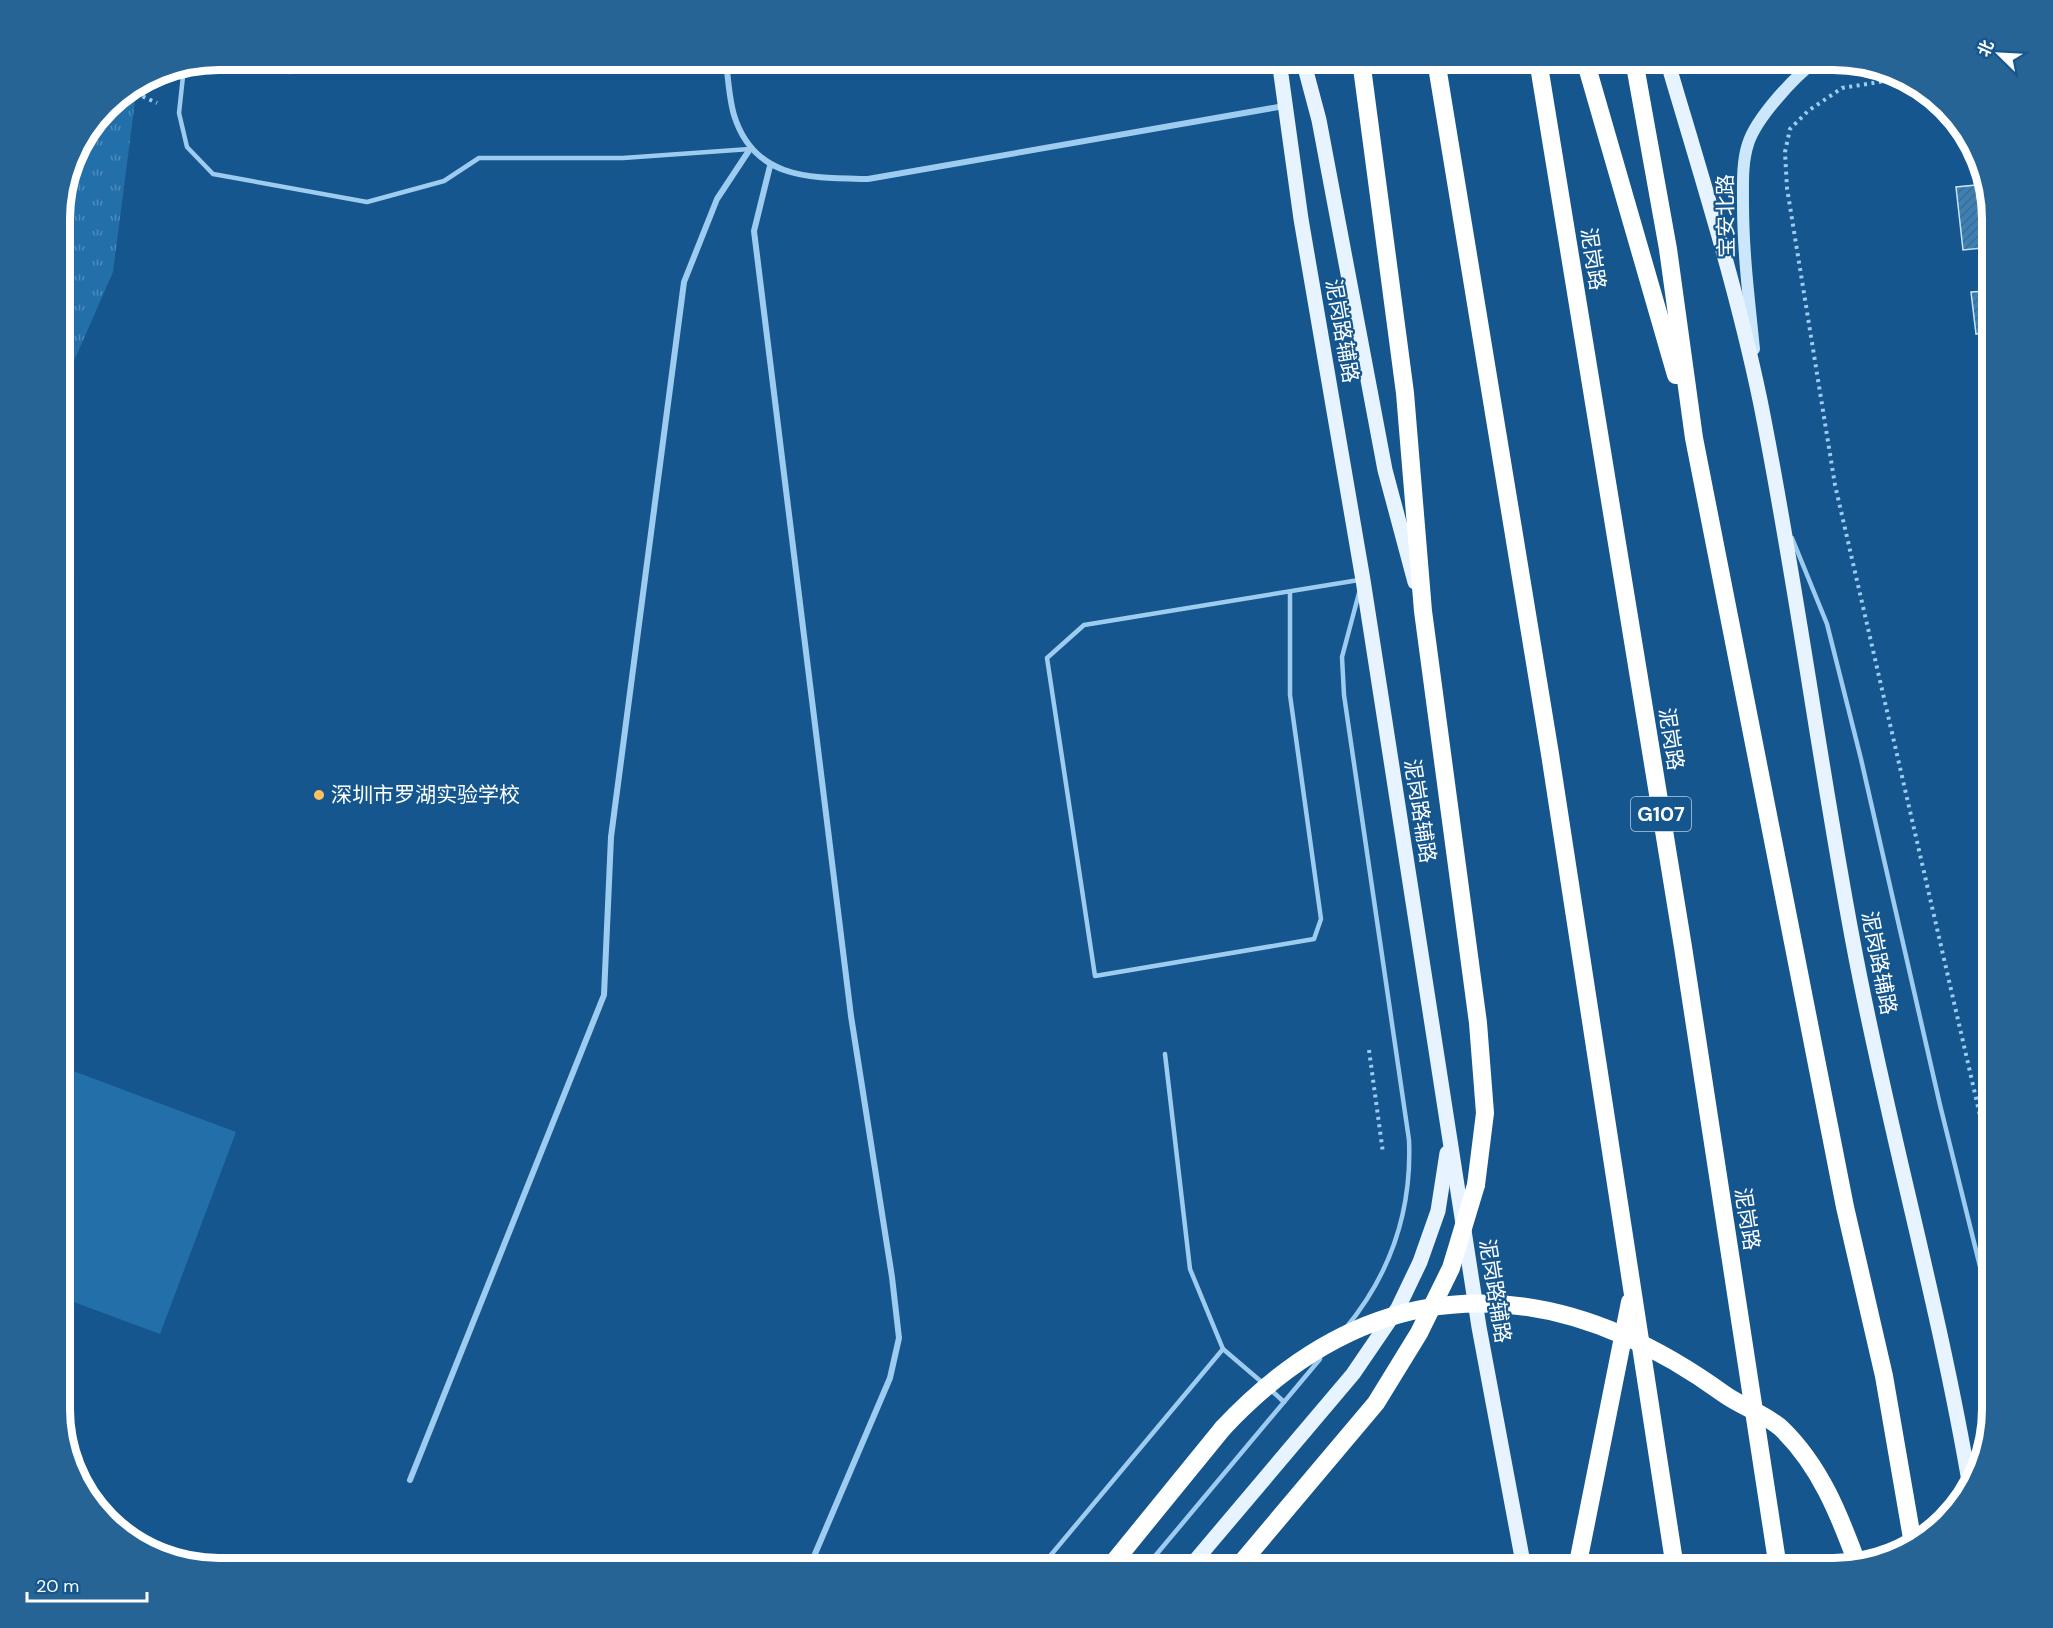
<svg xmlns="http://www.w3.org/2000/svg" width="2053" height="1628" font-family="'DM Sans','Noto Sans SC',sans-serif">
  <style>
    .green { fill: #236faa }
    .park { fill: url(#park-tufts) }
    .building { fill: url(#building-hatch); stroke: #c5e4fc; stroke-width: 1.5 }
    .lines { fill: none; stroke-linecap: round; stroke-linejoin: round }
    .path { stroke: #9eccf0; stroke-width: 4; stroke-dasharray: 3 4.5; stroke-linecap: butt }
    .lane { stroke: #9eccf0; stroke-width: 4.5 }
    .street { stroke: #9eccf0; stroke-width: 6 }
    .secondary { stroke: #cce6fb; stroke-width: 12 }
    .primary { stroke: #e7f3ff; stroke-width: 15 }
    .highway { stroke: #fff; stroke-width: 18 }
    .highway-bridge { stroke: #fff; stroke-width: 18 }
    .poi-dot { fill: #ffbf5d; stroke: #14568d; stroke-width: 2 }
    .labels { text-anchor: middle; stroke-width: 4.5; stroke-linejoin: round; paint-order: stroke }
    .shield { fill: #14568d; stroke: #b8ccdd; stroke-width: 1.5 }
    .shield-label { font-size: 20px; font-weight: bold; fill: #fff }
    .street-label { font-size: 21px; fill: #fff; stroke: #14568d }
    .poi-label { font-size: 21px; fill: #fff; stroke: #14568d; text-anchor: start }
    .rim { fill: none; stroke: #fff; stroke-width: 8 }
  </style>
  <defs>
    <pattern id="park-tufts" width="24" height="20" patternUnits="userSpaceOnUse" patternTransform="scale(1.5)"><rect width="24" height="20" fill="#236faa"/><path d="M3 7l-1-3M5 7V3M7 7l1-3M15 17l-1-3M17 17v-4M19 17l1-3" fill="none" stroke="#4f8cbb"/></pattern>
    <pattern id="building-hatch" width="6" height="6" patternUnits="userSpaceOnUse" patternTransform="scale(1.5)"><rect width="6" height="6" fill="#3d80b6"/><path d="M-1 1l2-2M0 6l6-6M5 7l2-2" fill="none" stroke="#446986"/></pattern>
  </defs>
  <rect width="100%" height="100%" fill="#14568d"/>
  <polygon class="green" points="60,1066 236,1132 160,1334 60,1297"/>
  <polygon class="park" points="137,86 113,272 60,393 60,208 77,148 114,100"/>
  <g class="building">
    <polygon points="1980,163 1993,219 1993,331 1976,334 1971,292 1987,291 1982,248 1963,250 1956,187 1976,185 1973,164"/>
    <polygon points="1993,393 1993,440 1992,440 1987,394"/>
  </g>
  <g class="lines">
    <g class="path">
      <polyline points="1220,60 1224,73"/>
      <polyline points="1751,60 1751,61"/>
      <polyline points="1224,73 1229,60"/>
      <polyline points="1904,78 1842,88 1808,111 1790,129 1785,152 1787,188 1835,485 1993,1172"/>
      <polyline points="129,90 157,103"/>
      <polyline points="1369,1050 1383,1153"/>
    </g>
    <g class="lane">
      <polyline points="184,67 179,113 187,147 213,174 367,202 444,181 479,158 623,158 750,149"/>
      <polyline points="290,72 292,60"/>
      <polyline points="1792,538 1827,624 1861,759 1940,1105 1993,1319"/>
      <polyline points="1290,592 1290,695 1321,919 1314,939 1095,976 1047,658 1084,625 1359,580"/>
      <polyline points="1165,1054 1190,1269 1223,1349 1264,1384"/>
      <path d="M 1345,1329 C 1390,1275 1412,1211 1409,1140 L 1344,695 L 1342,657 L 1359,593"/>
      <polyline points="1271,1390 1284,1402"/>
      <polyline points="1040,1568 1223,1349"/>
      <polyline points="1145,1568 1320,1359"/>
    </g>
    <g class="street">
      <path d="M 726,60 C 728,78 729,98 734,115 C 754,180 811,178 868,179 L 1284,106"/>
      <polyline points="770,166 754,231 851,1016 892,1277 899,1338 890,1378 809,1568"/>
      <polyline points="410,1480 604,995 611,837 684,282 717,199 750,149"/>
    </g>
    <path class="secondary" d="M 1754,349 C 1749,300 1743,252 1743,203 C 1743,184 1742,162 1748,144 C 1756,118 1795,76 1817,60"/>
    <g class="primary">
      <polyline points="1279,60 1301,219 1363,580 1479,1327 1524,1568"/>
      <polyline points="1303,60 1319,120 1385,470 1415,582"/>
      <path d="M 1667,60 C 1700,172 1736,285 1760,400 C 1796,579 1819,762 1853,942 C 1887,1125 1939,1303 1970,1487"/>
      <polyline points="1189,1568 1353,1374 1398,1308 1420,1262 1438,1211 1447,1153"/>
    </g>
    <g class="highway">
      <polyline points="1361,60 1405,393 1423,611 1478,1023 1485,1113 1476,1185"/>
      <polyline points="1436,60 1550,754 1675,1568"/>
      <polyline points="1538,60 1683,947 1778,1568"/>
      <polyline points="1585,60 1676,375"/>
      <polyline points="1634,60 1668,249 1694,438 1845,1207 1884,1376 1913,1544"/>
      <polyline points="1109,1568 1223,1428"/>
      <polyline points="1577,1568 1630,1302"/>
    </g>
    <g class="highway-bridge">
      <path d="M 1223,1428 C 1374,1267 1551,1269 1724,1394 C 1742,1407 1766,1414 1782,1429 C 1820,1466 1839,1514 1857,1563"/>
      <polyline points="1237,1568 1376,1403 1419,1333 1451,1268 1476,1185"/>
    </g>
  </g>
  <circle class="poi-dot" cx="319" cy="795" r="6"/>
  <g class="labels">
    <rect class="shield" x="1631" y="797" width="60" height="34" rx="4.5"/>
    <g class="shield-label">
      <text x="1661" y="821">G107</text>
    </g>
    <g class="street-label">
      <text transform="translate(1726 216) rotate(-91)" y="7">宝安北路</text>
      <text transform="translate(1593 259) rotate(81)" y="7">泥岗路</text>
      <text transform="translate(1342 331) rotate(80)" y="7">泥岗路辅路</text>
      <text transform="translate(1671 739) rotate(81)" y="7">泥岗路</text>
      <text transform="translate(1420 811) rotate(81)" y="7">泥岗路辅路</text>
      <text transform="translate(1879 963) rotate(79)" y="7">泥岗路辅路</text>
      <text transform="translate(1747 1219) rotate(81)" y="7">泥岗路</text>
      <text transform="translate(1495 1291) rotate(81)" y="7">泥岗路辅路</text>
    </g>
    <g class="poi-label">
      <text x="331" y="802">深圳市罗湖实验学校</text>
    </g>
  </g>
  <path d="M0 0H2053V1628H0ZM219 70H1833A149 149 0 0 1 1982 219V1409A149 149 0 0 1 1833 1558H219A149 149 0 0 1 70 1409V219A149 149 0 0 1 219 70Z" fill="#276496" fill-rule="evenodd"/>
  <path class="rim" d="M219 70H1833A149 149 0 0 1 1982 219V1409A149 149 0 0 1 1833 1558H219A149 149 0 0 1 70 1409V219A149 149 0 0 1 219 70Z"/>
  <g transform="translate(1999 54) rotate(294)" stroke="#14568d" stroke-width="4.5" paint-order="stroke">
  <path d="M0-4.5L10 22L0 15L-10 22Z" fill="#ffffff"/>
  <text y="-9" font-size="16" font-weight="bold" text-anchor="middle" fill="#ffffff">北</text>
  </g>
  <path d="M27 1592v9h120v-9" fill="none" stroke="#ffffff" stroke-width="3"/>
  <text x="36" y="1592" font-size="18" fill="#ffffff" stroke="#14568d" stroke-width="4.5" paint-order="stroke">20 m</text>
</svg>
